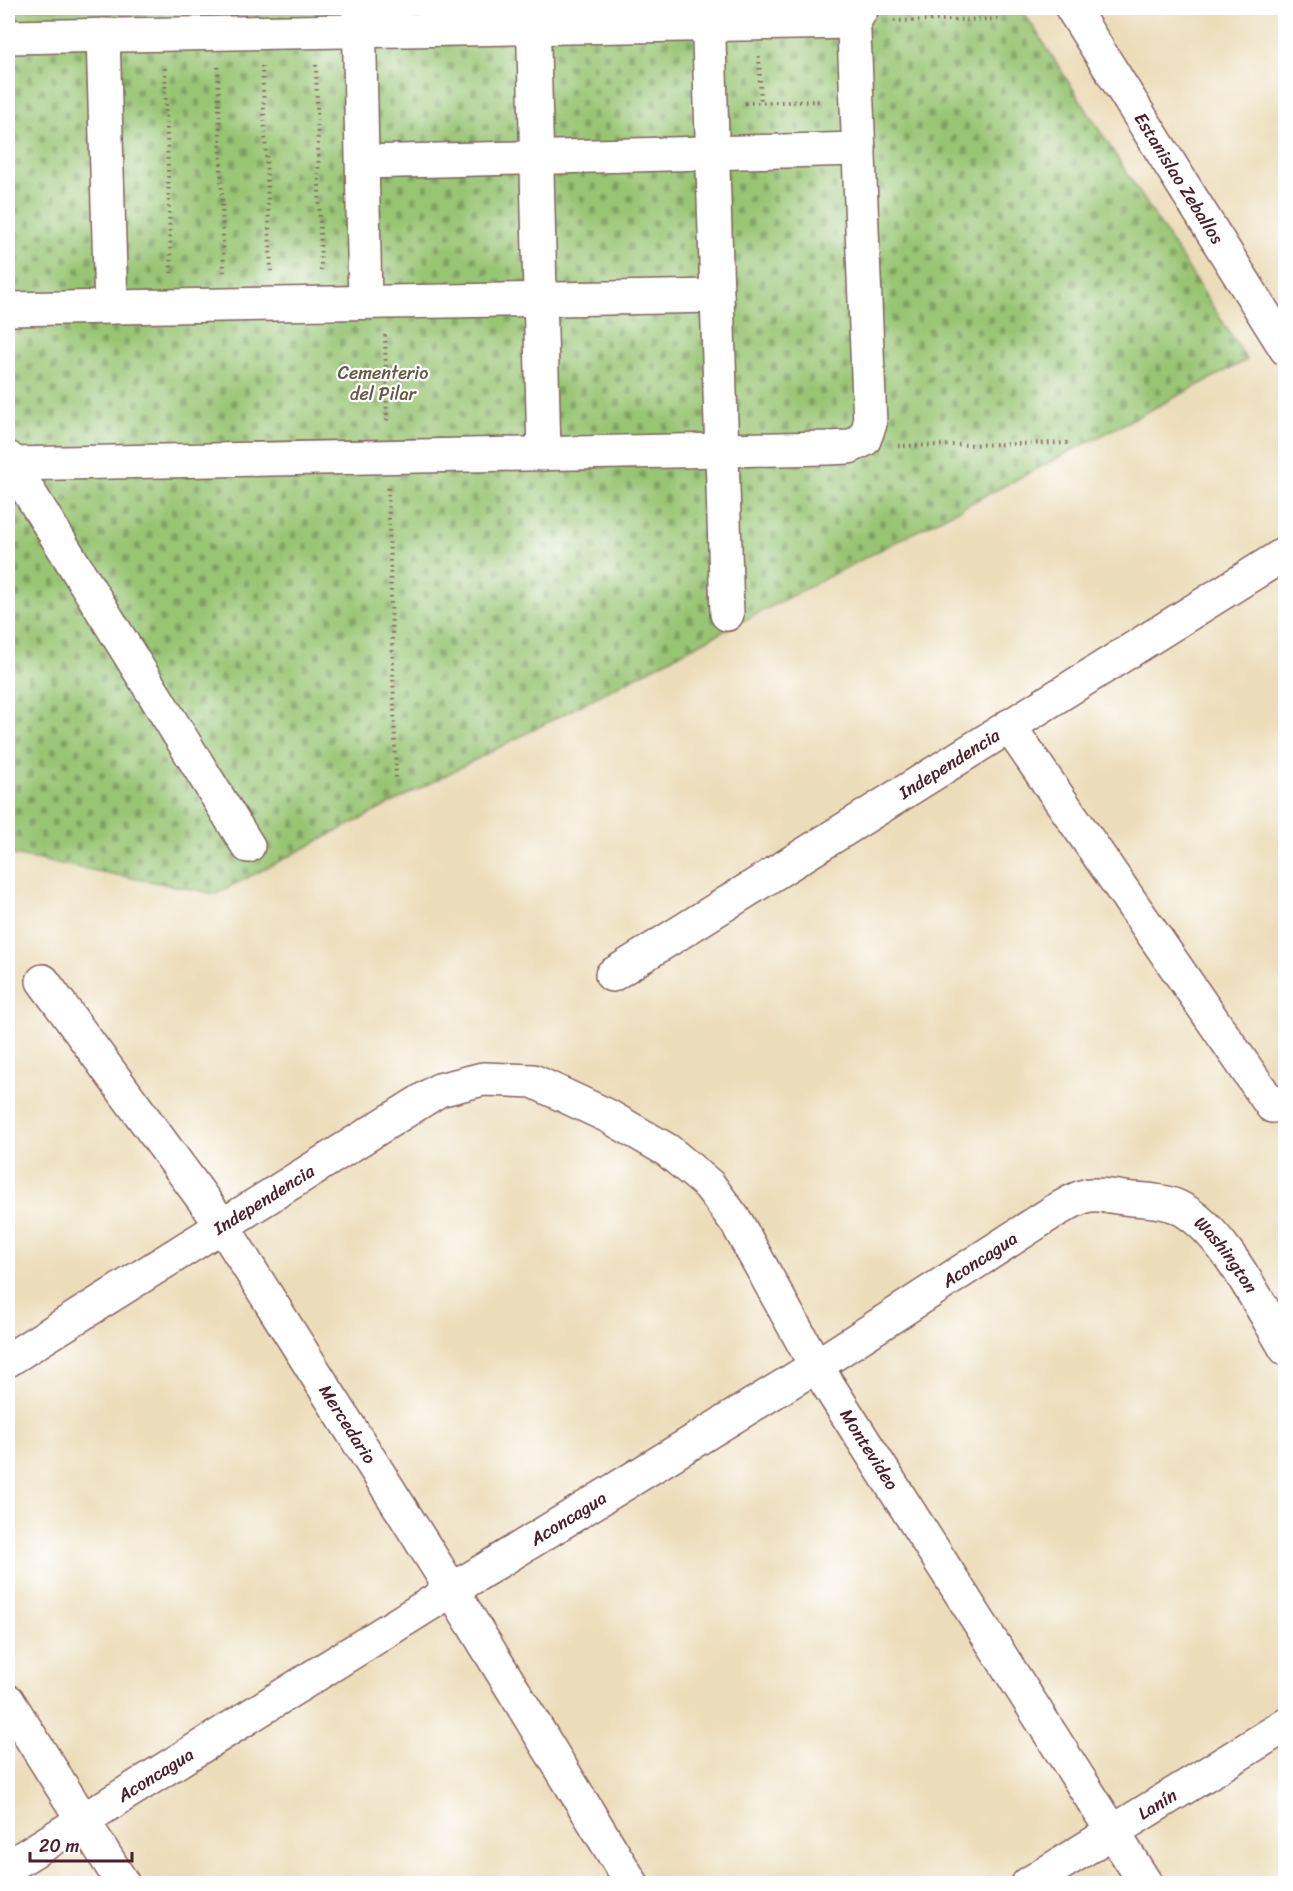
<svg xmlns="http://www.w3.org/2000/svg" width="1293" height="1891" font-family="Sriracha,sans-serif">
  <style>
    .cemetery { fill: url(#cemetery-stones); stroke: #71724f; stroke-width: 1.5 }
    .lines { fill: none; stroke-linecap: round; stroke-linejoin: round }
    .minor-casing { stroke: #83625d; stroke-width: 36 }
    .path { stroke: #83625d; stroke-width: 4; stroke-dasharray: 1.5 4.5; stroke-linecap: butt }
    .minor { stroke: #fff; stroke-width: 33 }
    .labels { text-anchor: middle; stroke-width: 4.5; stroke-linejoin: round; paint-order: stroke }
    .street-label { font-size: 18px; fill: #4a1f2b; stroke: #fff }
    .park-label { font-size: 18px; fill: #655944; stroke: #fff }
  </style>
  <defs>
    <pattern id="cemetery-stones" width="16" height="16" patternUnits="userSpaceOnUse" patternTransform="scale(1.5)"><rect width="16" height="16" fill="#98c573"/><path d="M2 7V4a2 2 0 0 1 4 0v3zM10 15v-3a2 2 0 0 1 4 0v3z" fill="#7e9f5f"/></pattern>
  </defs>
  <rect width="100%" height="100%" fill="#fff"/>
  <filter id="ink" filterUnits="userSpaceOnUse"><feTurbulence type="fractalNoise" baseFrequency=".0167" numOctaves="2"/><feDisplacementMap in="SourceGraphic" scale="12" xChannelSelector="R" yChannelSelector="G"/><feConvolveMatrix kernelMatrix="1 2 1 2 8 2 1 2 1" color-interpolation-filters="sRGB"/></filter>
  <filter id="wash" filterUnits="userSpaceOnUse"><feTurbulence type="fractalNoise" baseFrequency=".008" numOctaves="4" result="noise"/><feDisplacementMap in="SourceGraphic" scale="24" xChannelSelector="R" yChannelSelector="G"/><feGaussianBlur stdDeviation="1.35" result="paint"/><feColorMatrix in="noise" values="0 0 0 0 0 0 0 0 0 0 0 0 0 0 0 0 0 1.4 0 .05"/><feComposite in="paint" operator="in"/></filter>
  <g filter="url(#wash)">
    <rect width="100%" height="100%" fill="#ecddba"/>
    <polygon class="cemetery" points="8,8 1021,8 1247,360 216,894 8,854"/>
  </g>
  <g filter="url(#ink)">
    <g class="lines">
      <defs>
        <g id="minor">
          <polyline points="359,8 365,302"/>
          <polyline points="533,8 544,454"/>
          <polyline points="708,8 727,614"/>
          <path id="s1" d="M 1072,8 L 1286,349"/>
          <polyline points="103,35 111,307"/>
          <polyline points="8,37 854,22 862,8"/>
          <polyline points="363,162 859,149"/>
          <polyline points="8,309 717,296"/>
          <polyline points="8,458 248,846"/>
          <polyline points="8,467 11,464 828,448 849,447 864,440 870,424 853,8"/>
          <polyline points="1009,726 1272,1106"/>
          <path id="s2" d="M 612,975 L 1286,553"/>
          <path id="s3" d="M 43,981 L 222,1225 L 452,1590 L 632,1884"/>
          <path id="s4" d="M 8,1360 L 439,1090 L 483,1079 L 533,1081 L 608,1116 L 667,1150 L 709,1185 L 737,1223 L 816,1366 L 1146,1884"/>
          <polyline points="8,1701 123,1884"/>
          <path id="s5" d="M 8,1867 L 452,1590 L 816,1366 L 1053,1212 C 1065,1206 1078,1196 1091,1195 C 1104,1194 1120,1198 1133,1199 C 1146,1200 1166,1201 1178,1207 C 1224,1229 1260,1307 1286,1349"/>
          <path id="s6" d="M 1028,1884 L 1286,1725"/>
        </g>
      </defs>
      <use href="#minor" class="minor-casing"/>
      <g class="path">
        <polyline points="894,21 1002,19"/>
        <polyline points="759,56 761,103"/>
        <polyline points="316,65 321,270"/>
        <polyline points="262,66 271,271"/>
        <polyline points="218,67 224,272"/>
        <polyline points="165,68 171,273"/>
        <polyline points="745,103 824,101"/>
        <polyline points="385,335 387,424"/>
        <polyline points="898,446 1069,443"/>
        <polyline points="388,488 396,780"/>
      </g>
      <use href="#minor" class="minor"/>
    </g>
  </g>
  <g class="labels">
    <g class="street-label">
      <text dy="6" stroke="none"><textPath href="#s1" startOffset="201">Estanislao Zeballos</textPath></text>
      <text dy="6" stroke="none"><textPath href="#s2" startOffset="398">Independencia</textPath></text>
      <text dy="6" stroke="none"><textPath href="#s4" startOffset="302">Independencia</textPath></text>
      <text dy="6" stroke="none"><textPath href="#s5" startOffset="1432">Washington</textPath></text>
      <text dy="6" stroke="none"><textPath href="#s5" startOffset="1146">Aconcagua</textPath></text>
      <text dy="6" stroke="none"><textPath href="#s3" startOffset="538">Mercedario</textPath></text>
      <text dy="6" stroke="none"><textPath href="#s4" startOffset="1119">Montevideo</textPath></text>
      <text dy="6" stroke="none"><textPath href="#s5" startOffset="660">Aconcagua</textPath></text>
      <text dy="6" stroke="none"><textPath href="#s5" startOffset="174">Aconcagua</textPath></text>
      <text dy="6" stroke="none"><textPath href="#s6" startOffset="152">Lanín</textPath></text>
    </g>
    <g class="park-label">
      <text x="383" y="379">Cementerio<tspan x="383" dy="21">del Pilar</tspan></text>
    </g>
  </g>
  <rect width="1293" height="1891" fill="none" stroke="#fff" stroke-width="30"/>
  <path d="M30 1852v9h102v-9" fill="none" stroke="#4a1f2b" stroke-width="3"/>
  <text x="39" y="1852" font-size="18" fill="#4a1f2b" stroke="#ffffff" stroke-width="4.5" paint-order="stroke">20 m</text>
</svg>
